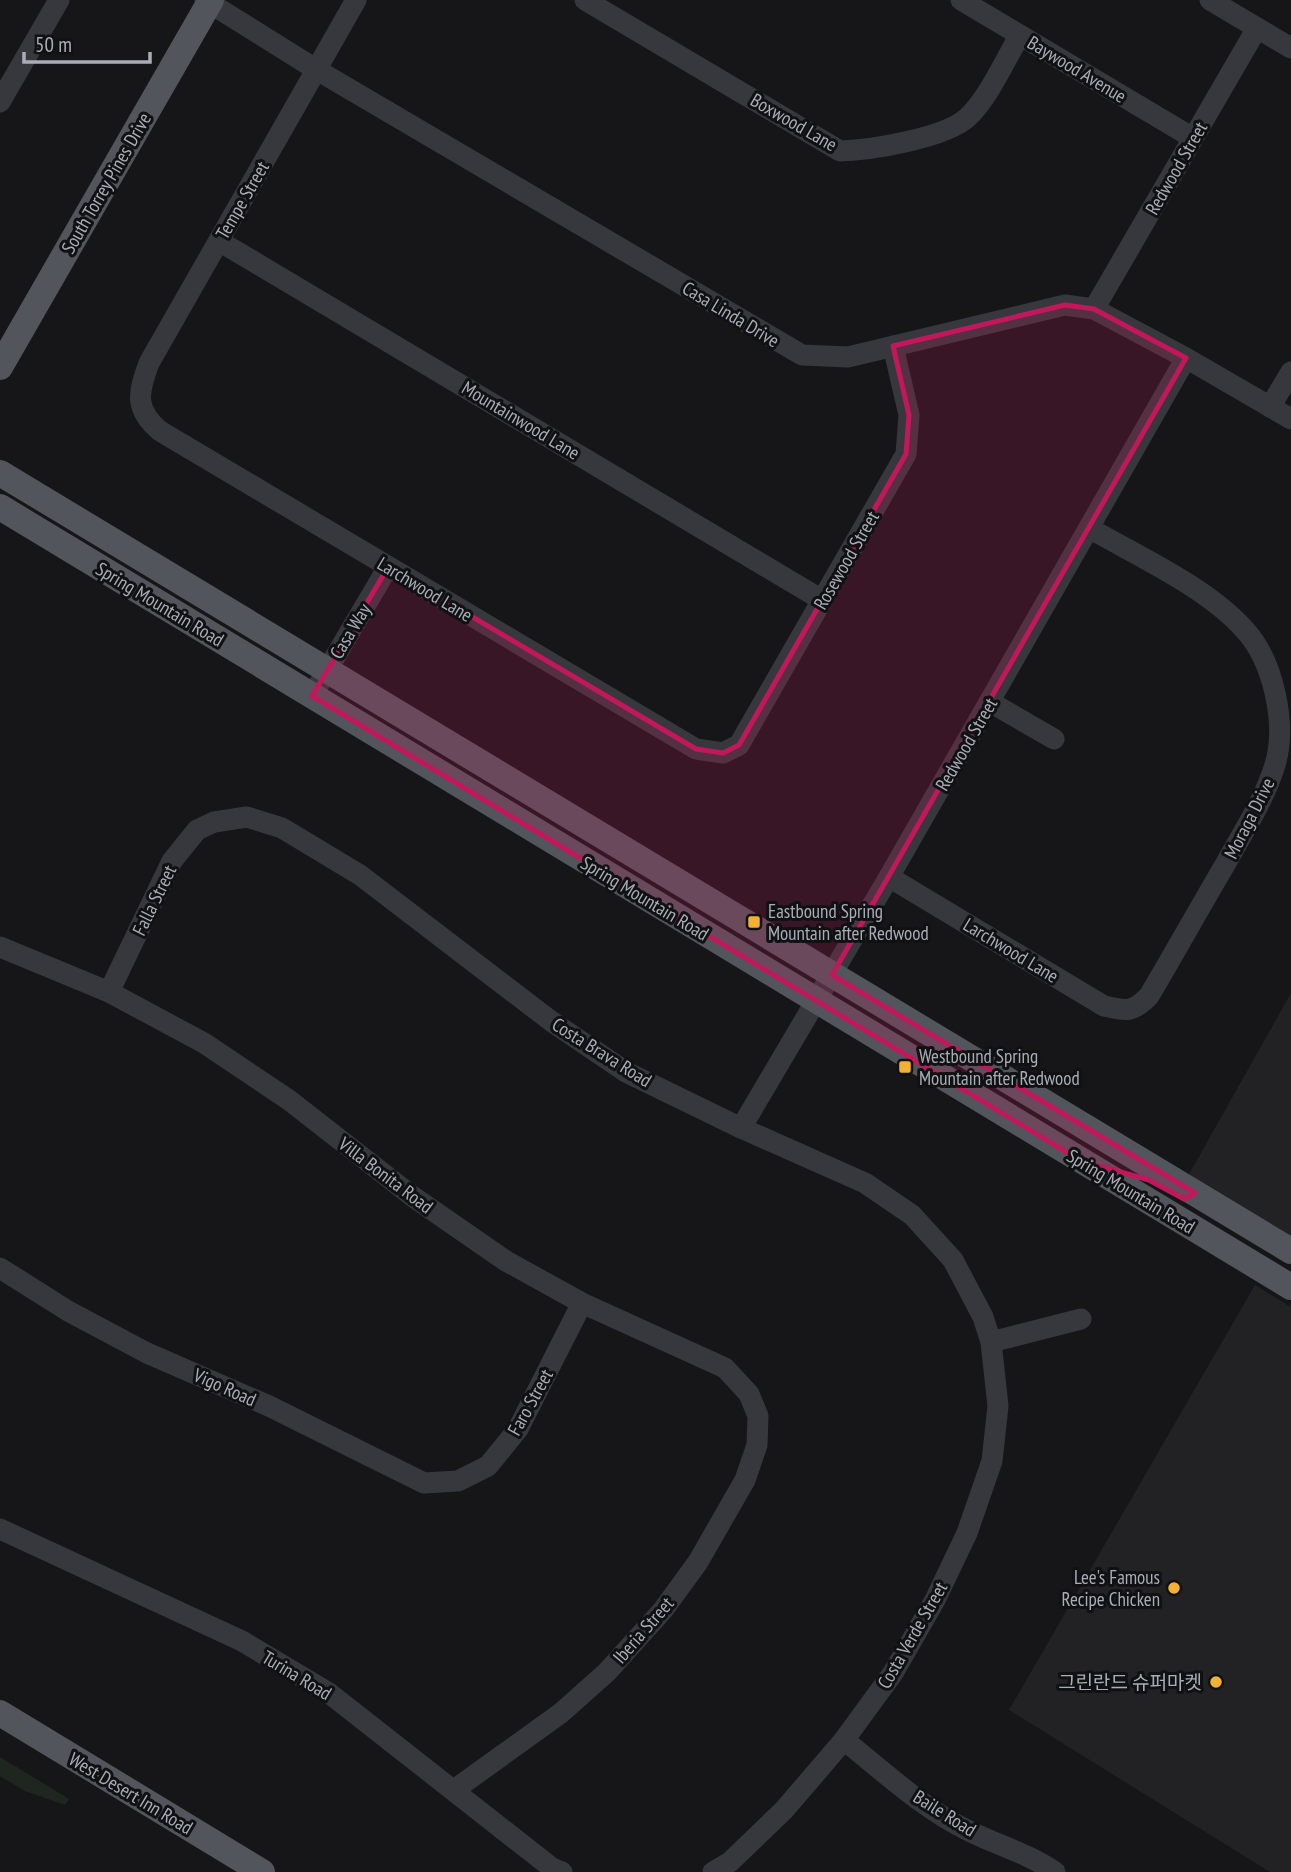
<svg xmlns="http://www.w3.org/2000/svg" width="1291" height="1872" font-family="'PT Sans Narrow','Noto Sans KR',sans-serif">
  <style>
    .built { fill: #222225 }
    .green { fill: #1e261f }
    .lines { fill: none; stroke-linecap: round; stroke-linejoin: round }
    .minor { stroke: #37383d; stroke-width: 21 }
    .major { stroke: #53555c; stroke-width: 26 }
    .marked { fill: #c2185b; fill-opacity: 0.2; stroke: #c2185b; stroke-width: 5; stroke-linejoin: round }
    .poi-dot { fill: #f2b134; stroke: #111113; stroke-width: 2.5 }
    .labels { text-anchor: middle; stroke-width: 6; stroke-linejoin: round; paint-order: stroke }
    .street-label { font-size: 19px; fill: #a8adb8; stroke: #111113 }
    .poi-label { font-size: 19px; fill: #a8adb8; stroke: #111113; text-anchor: start }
  </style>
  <rect width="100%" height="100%" fill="#161618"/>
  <g class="built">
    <polygon points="1291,993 1291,1237 1188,1176"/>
    <polygon points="1255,1285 1291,1307 1291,1872 1270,1872 1009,1710"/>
  </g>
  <polygon class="green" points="0,1757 69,1799 65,1805 25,1791 0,1776"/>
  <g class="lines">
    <g class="minor">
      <polyline points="205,0 317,70 802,355 848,357 1065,305 1094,309 1186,358 1291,419"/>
      <path d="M 356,0 L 149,363 C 138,393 134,409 160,431 L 696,749 L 723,753 L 739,745 L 906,454 L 909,415 L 893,346"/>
      <path d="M 585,0 L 840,151 C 871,150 946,138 968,117 C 989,97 1005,60 1020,35"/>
      <polyline points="961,0 1193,138"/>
      <polyline points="1210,0 1291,48"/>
      <polyline points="0,102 59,0"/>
      <polyline points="219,241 822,600"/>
      <polyline points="1094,309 1257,28"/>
      <polyline points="1270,407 1291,372"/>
      <polyline points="312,696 388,567"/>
      <polyline points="990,702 1054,739"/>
      <path d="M 889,877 L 1104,1006 C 1127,1011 1132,1013 1149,996 C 1175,952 1200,907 1226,863 C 1243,832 1263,802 1274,768 C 1288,727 1274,661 1244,629 C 1206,587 1138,556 1089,528"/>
      <polyline points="0,947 109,992 204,1043 289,1100 412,1196 506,1261 582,1303 725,1368 749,1394 758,1416 757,1445 745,1480 698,1562 663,1610 607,1672 561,1713 454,1790"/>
      <polyline points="109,992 172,861 197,830 214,822 247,817 282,828 360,875 551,1021 626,1072 741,1128 865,1183 912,1215 953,1260 983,1317 991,1342 998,1406 992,1461 967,1533 935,1600 893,1673 844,1740 784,1810 730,1862 713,1872"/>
      <polyline points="741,1128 889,877 1186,358"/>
      <polyline points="0,1268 68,1311 147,1353 269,1406 424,1483 458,1481 488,1466 518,1429 582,1303"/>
      <polyline points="991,1342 1081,1319"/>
      <polyline points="0,1529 242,1641 329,1693 552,1868 562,1872"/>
      <path d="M 844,1740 C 883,1771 922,1808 967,1830 C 997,1845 1027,1853 1055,1872"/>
    </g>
    <g class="major">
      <polyline points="0,367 211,0"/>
      <polyline points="0,473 1291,1251"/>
      <polyline points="0,507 1291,1287"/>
      <polyline points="0,1713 262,1872"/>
    </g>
  </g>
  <path class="marked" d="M 1065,305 L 1094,309 L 1186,358 L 832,975 L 1195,1193 L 1184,1199 L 1149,1180 L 1081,1161 L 312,696 L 388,567 L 696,749 L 723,753 L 739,745 L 906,454 L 909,415 L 893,346 Z"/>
  <g class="poi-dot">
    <rect x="747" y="915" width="14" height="14" rx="3.5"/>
    <rect x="898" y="1060" width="14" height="14" rx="3.5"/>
    <circle cx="1174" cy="1588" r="7"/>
    <circle cx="1216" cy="1682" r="7"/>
  </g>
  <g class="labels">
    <g class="street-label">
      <text transform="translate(1077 69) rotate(31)" y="7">Baywood Avenue</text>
      <text transform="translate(794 122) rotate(30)" y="7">Boxwood Lane</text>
      <text transform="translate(1176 168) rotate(-60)" y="7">Redwood Street</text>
      <text transform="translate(106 183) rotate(-60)" y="7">South Torrey Pines Drive</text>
      <text transform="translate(242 200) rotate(-60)" y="7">Tempe Street</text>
      <text transform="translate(731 314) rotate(31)" y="7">Casa Linda Drive</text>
      <text transform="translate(521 420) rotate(31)" y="7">Mountainwood Lane</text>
      <text transform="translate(846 560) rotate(-60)" y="7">Rosewood Street</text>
      <text transform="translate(425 589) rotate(31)" y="7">Larchwood Lane</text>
      <text transform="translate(160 604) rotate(31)" y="7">Spring Mountain Road</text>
      <text transform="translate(350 631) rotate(-59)" y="7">Casa Way</text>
      <text transform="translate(966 744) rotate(-60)" y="7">Redwood Street</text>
      <text transform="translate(1249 818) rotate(-63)" y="7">Moraga Drive</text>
      <text transform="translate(645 898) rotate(31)" y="7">Spring Mountain Road</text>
      <text transform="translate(154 900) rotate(-64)" y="7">Falla Street</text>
      <text transform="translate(1011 950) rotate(31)" y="7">Larchwood Lane</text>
      <text transform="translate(602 1052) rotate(32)" y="7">Costa Brava Road</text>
      <text transform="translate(386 1175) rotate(37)" y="7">Villa Bonita Road</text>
      <text transform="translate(1131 1191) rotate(31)" y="7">Spring Mountain Road</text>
      <text transform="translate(225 1387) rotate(24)" y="7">Vigo Road</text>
      <text transform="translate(530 1402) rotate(-61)" y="7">Faro Street</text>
      <text transform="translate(643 1630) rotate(-49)" y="7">Iberia Street</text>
      <text transform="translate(912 1635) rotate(-60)" y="7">Costa Verde Street</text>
      <text transform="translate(297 1675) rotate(31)" y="7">Turina Road</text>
      <text transform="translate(131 1793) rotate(31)" y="7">West Desert Inn Road</text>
      <text transform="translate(945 1813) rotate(32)" y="7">Baile Road</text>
    </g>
    <g class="poi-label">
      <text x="768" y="918">Eastbound Spring<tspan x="768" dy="22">Mountain after Redwood</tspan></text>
      <text x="919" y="1063">Westbound Spring<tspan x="919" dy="22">Mountain after Redwood</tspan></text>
      <text x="1160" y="1584" text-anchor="end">Lee's Famous<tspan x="1160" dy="22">Recipe Chicken</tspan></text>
      <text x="1202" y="1689" text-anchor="end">그린란드 슈퍼마켓</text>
    </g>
  </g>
  <path d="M24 52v10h126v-10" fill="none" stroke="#a8adb8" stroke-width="3.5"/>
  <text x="35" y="52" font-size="21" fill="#a8adb8" stroke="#111113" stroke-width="5" paint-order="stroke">50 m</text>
</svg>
